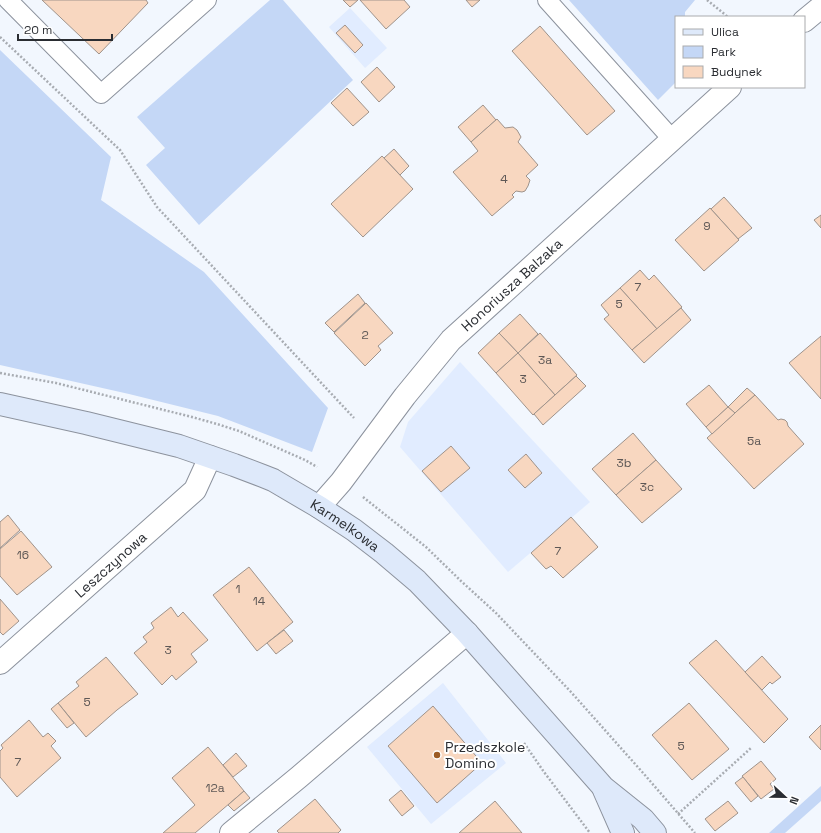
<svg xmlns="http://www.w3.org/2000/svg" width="821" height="833" font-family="'Space Grotesk',sans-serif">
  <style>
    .built { fill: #e1ecff }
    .green { fill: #c4d7f6 }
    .building { fill: #f8d7c0; stroke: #9f938b }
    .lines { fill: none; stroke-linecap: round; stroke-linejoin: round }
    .lane-casing { stroke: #8c929d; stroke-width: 20 }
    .street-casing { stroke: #8c929d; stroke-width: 24 }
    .secondary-casing { stroke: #8c929d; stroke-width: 24 }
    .path { stroke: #a8acb2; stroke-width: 2.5; stroke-dasharray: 2 2; stroke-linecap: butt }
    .lane { stroke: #fff; stroke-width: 18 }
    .street { stroke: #fff; stroke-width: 22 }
    .secondary { stroke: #dee9fa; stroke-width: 22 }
    .poi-dot { fill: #9c5c26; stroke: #fff; stroke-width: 1.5 }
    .labels { text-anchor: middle; stroke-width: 4; stroke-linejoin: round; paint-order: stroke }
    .number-label { font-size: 12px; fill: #5e5856 }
    .street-label { font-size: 14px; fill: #2a2d32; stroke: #fff }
    .poi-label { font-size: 14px; fill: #2a2d32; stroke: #fff; text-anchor: start }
  </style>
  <rect width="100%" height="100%" fill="#f2f7fe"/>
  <g class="built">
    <polygon points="350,8 387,48 365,68 329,27"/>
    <polygon points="460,362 590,502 508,572 400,447 408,422"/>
    <polygon points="443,683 506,763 431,824 367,747"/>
  </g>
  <g class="green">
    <polygon points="270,0 283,0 353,80 199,225 146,165 165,148 137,117"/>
    <polygon points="569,0 695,0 685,12 685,17 676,17 676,82 658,100"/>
    <polygon points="0,50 111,157 101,200 204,272 328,408 312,452 218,416 129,394 0,365"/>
    <polygon points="821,786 821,801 785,833 769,833"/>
  </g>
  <g class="building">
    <polygon points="42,0 146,0 148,3 99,54"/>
    <polygon points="343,0 358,0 350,7"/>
    <polygon points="360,0 404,0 410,7 386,29"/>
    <polygon points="466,0 480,0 472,7"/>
    <polygon points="345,25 363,45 355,53 336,33"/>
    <polygon points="540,26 615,111 587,135 512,51"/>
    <polygon points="377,67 395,87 379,102 361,82"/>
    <polygon points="347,88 369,112 353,126 331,103"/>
    <polygon points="483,105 496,120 471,142 458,127"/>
    <polygon points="497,119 505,128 513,127 517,130 521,137 518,142 538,165 526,176 530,180 528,186 525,191 522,192 516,191 512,195 514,197 492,216 453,172 478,151 471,142"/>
    <polygon points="394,149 409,166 400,175 384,158"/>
    <polygon points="382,156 413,189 363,237 331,204"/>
    <polygon points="724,197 752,228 738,239 711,209"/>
    <polygon points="710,208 739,240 704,271 675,240"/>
    <polygon points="821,215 821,228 814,220"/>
    <polygon points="640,270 649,280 654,275 682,307 657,329 620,288"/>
    <polygon points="620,288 657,329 632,350 604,319 609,315 601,305"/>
    <polygon points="358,294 365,303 334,332 325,323"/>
    <polygon points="366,303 393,333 378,346 381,350 365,366 334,333"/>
    <polygon points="681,308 691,320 644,363 632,350"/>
    <polygon points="520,314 538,334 518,353 499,333"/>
    <polygon points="499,333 518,353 496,373 478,353"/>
    <polygon points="540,333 577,375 555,395 518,353"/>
    <polygon points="821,336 821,399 789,363"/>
    <polygon points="518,353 555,395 533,415 496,373"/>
    <polygon points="576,376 586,386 543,425 534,414"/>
    <polygon points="709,385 728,407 706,427 686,404"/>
    <polygon points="747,388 755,395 735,413 728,407"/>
    <polygon points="755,395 778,420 781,419 785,420 787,422 788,426 804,444 754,489 707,438"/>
    <polygon points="728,407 735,413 712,434 706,427"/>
    <polygon points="633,433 656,460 616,495 592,469"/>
    <polygon points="451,446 470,468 441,492 422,471"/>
    <polygon points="526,454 542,473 525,488 508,470"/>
    <polygon points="656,460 682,489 642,523 616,495"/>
    <polygon points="8,515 20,530 0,548 0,522"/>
    <polygon points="571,517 598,547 563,578 551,566 546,569 531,553"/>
    <polygon points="21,531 52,567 17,595 0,576 0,549"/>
    <polygon points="249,567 293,622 257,651 213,595"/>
    <polygon points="0,599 19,621 3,635 0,632"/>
    <polygon points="171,607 178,617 183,612 208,640 191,654 197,662 176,680 172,675 162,685 134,653 147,642 143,637 154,628 151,623"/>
    <polygon points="284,630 293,641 276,654 267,643"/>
    <polygon points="716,640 788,719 764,743 689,663"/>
    <polygon points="762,656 781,677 772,684 770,682 762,690 745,672"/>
    <polygon points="106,657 138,694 117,710 86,737 58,703 79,686 76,682"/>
    <polygon points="58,703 74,723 67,728 51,709"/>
    <polygon points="689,703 729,749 692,780 652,735"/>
    <polygon points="433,706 482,763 437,803 388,746"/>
    <polygon points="29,720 43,737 48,733 56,741 51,746 61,758 17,797 0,777 0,751 3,748 1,745"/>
    <polygon points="821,725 821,750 809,737"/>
    <polygon points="208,747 244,791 195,833 163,833 195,805 172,778"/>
    <polygon points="236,753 247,766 233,777 223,765"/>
    <polygon points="761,761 776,779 770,784 774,789 761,799 742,776"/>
    <polygon points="743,777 758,796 751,802 735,783"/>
    <polygon points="401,790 414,806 402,816 389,800"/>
    <polygon points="244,791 250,798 234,811 228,805"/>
    <polygon points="315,799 341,830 338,833 279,833 277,831"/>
    <polygon points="495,801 522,833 459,833"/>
    <polygon points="728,801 738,813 715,831 705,819"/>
  </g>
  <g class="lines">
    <defs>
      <g id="lane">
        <polyline points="8,0 101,94 207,0"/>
        <polyline points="547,0 672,139"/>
      </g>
      <g id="street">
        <polyline points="804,21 821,7"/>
        <path id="s1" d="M 319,507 L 341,482 L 405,396 L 451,340 L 730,87"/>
        <path id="s2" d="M 0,663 L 195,490 L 210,457"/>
        <polyline points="231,833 299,777 467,633"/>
      </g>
      <g id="secondary">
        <path id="s3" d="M 0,404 L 86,423 L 179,446 L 234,465 L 263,476 L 273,480 L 319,507 L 354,530 L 384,553 L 417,581 L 467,633 L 603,787 L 643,819 L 655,833"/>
        <polyline points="604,790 623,833"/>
      </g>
    </defs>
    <use href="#lane" class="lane-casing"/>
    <use href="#street" class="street-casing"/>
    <use href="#secondary" class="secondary-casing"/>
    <g class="path">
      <polyline points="707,0 728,17"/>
      <polyline points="0,37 120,150 157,207 354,418"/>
      <polyline points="0,373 56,383 192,417 217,424 239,431 264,442 305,460 317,467"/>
      <polyline points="363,497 426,547 461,581 496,613 571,692 644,774 695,833"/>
      <polyline points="524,743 544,772 590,833"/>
      <polyline points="678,814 751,748"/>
    </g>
    <use href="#lane" class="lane"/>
    <use href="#street" class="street"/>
    <use href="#secondary" class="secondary"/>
  </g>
  <circle class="poi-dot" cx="437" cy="755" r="4"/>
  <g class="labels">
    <g class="number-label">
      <text x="504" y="183">4</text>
      <text x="707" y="230">9</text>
      <text x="638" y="291">7</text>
      <text x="619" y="308">5</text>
      <text x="365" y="339">2</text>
      <text x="545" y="364">3a</text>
      <text x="523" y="383">3</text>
      <text x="754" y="445">5a</text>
      <text x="624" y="467">3b</text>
      <text x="647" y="491">3c</text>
      <text x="558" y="555">7</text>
      <text x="23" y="559">16</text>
      <text x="238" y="593">1</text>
      <text x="259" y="605">14</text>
      <text x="168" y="654">3</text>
      <text x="87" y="706">5</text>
      <text x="681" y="750">5</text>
      <text x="18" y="766">7</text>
      <text x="215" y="792">12a</text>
    </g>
    <g class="street-label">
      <text dy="5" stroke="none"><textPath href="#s1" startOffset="295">Honoriusza Balzaka</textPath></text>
      <text dy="5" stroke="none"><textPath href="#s3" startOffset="369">Karmelkowa</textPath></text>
      <text dy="5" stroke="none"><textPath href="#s2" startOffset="148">Leszczynowa</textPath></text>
    </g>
    <g class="poi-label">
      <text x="445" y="752">Przedszkole<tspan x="445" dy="16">Domino</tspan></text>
    </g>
  </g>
  <rect x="675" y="16" width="130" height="72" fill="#ffffff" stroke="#aaabad"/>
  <rect x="683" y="29" width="20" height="6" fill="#dee9fa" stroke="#aaabad"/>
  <text x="711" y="36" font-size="12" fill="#2a2d32">Ulica</text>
  <rect x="683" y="46" width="20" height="12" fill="#c4d7f6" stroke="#aaabad"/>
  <text x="711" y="56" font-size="12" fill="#2a2d32">Park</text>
  <rect x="683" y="66" width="20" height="12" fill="#f8d7c0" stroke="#aaabad"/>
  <text x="711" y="76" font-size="12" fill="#2a2d32">Budynek</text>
  <g transform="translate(785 797) rotate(112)" stroke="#ffffff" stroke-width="3" paint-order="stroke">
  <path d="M0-3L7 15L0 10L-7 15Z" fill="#2a2d32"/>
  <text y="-6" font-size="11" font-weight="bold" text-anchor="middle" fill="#2a2d32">N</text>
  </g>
  <path d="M18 34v6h94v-6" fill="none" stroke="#2a2d32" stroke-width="2"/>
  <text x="24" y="34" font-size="12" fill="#2a2d32" stroke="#ffffff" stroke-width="3" paint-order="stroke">20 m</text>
</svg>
